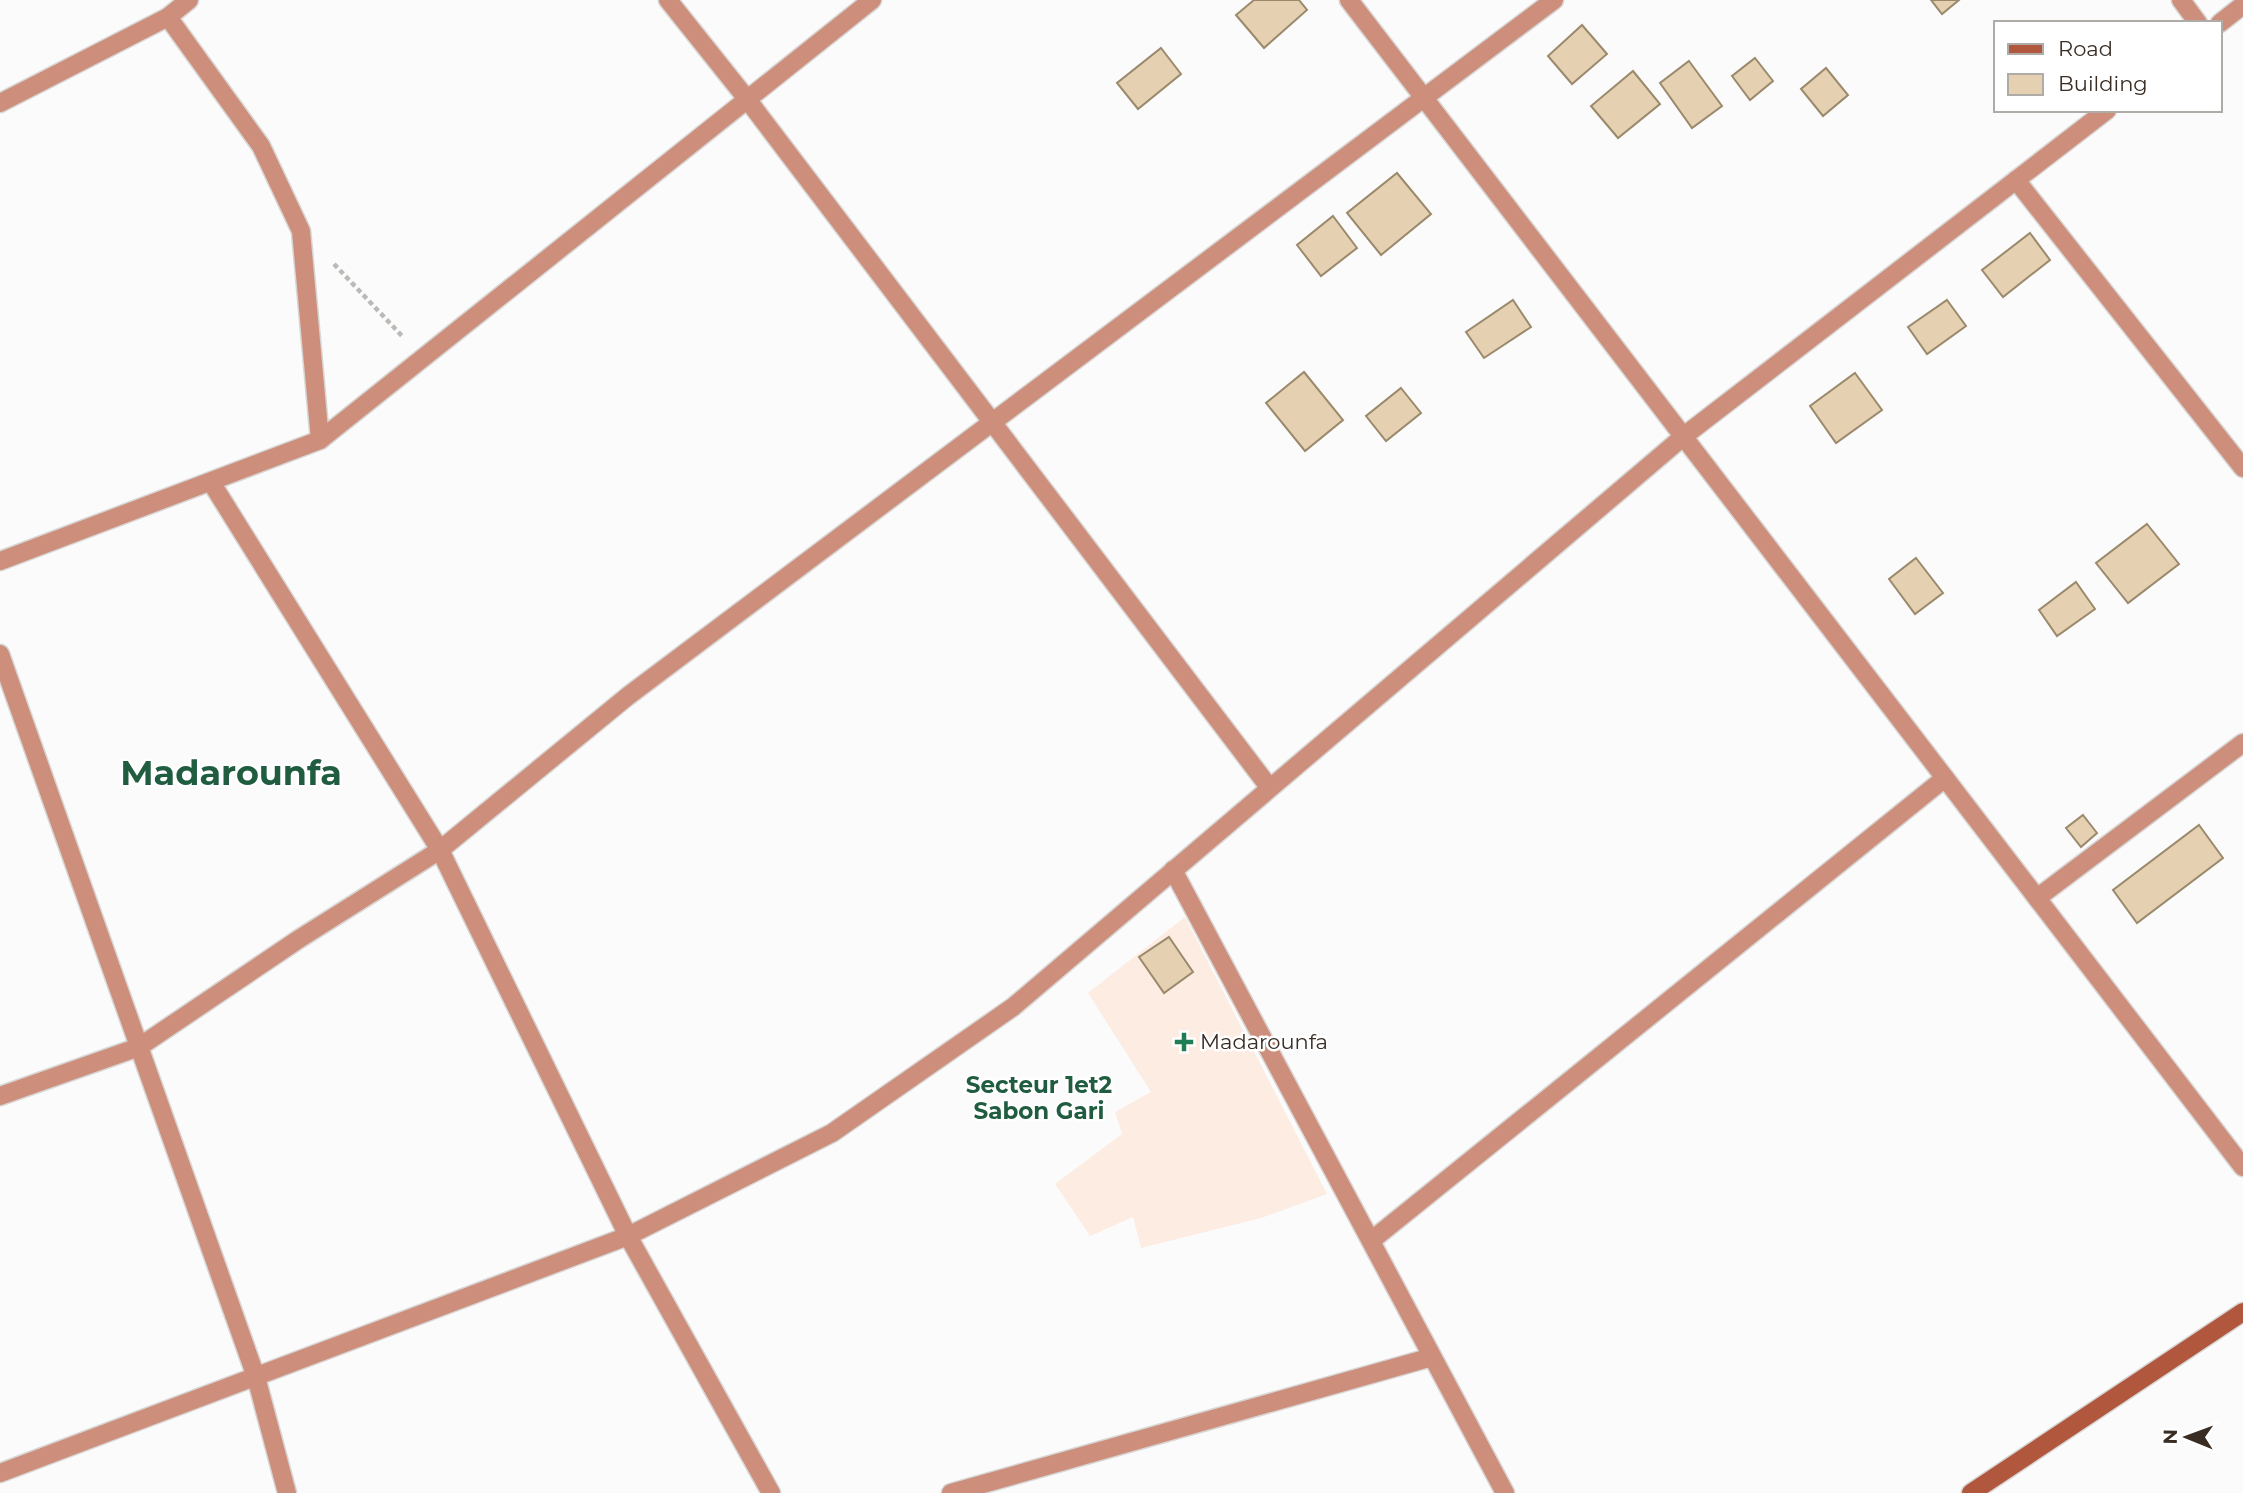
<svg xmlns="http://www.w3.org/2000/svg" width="2243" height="1493" font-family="Montserrat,sans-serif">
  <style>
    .built { fill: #fcece2 }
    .building { fill: #e5d1b2; stroke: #9b896c; stroke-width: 2 }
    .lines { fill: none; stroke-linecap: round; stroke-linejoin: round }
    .street-casing { stroke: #d8d6d4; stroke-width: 21 }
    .secondary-casing { stroke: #d8d6d4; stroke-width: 21 }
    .path { stroke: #bdb9b7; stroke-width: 4.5; stroke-dasharray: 5 3.5; stroke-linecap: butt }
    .street { stroke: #cd8e7c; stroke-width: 18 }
    .secondary { stroke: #b0573e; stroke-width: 18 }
    .poi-dot { fill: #207e55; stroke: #fff; stroke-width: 2.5 }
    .labels { text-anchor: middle; stroke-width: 5; stroke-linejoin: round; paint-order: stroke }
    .poi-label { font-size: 21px; fill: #382c23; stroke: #fff; text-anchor: start }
    .neighbourhood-label { font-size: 23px; font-weight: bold; fill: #205d40; stroke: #fff }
    .town-label { font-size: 35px; font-weight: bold; fill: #205d40; stroke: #fff }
  </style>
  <rect width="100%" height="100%" fill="#fbfbfb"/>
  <polygon class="built" points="1185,917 1327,1194 1261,1218 1141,1248 1133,1217 1090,1236 1055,1184 1122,1134 1115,1112 1151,1092 1088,993"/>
  <g class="building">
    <polygon points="1254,0 1299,0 1307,10 1264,48 1236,15"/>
    <polygon points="1931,0 1959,0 1942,14"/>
    <polygon points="1582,25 1607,54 1572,84 1548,56"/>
    <polygon points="1161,48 1181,74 1138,109 1117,83"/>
    <polygon points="1755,58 1773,81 1750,100 1732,76"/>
    <polygon points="1689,61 1722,106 1692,128 1660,83"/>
    <polygon points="1826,68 1848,95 1823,116 1801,89"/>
    <polygon points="1633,71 1660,104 1618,138 1591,106"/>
    <polygon points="1397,173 1431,214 1381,255 1347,213"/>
    <polygon points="1333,216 1357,248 1321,276 1297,245"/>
    <polygon points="2030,233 2050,260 2003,297 1982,270"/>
    <polygon points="1513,300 1531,327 1484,358 1466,332"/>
    <polygon points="1947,300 1966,326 1927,354 1908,327"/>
    <polygon points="1304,372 1343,420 1305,451 1266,403"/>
    <polygon points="1855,373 1882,410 1836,443 1810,406"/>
    <polygon points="1401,388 1421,413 1386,441 1366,416"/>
    <polygon points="2147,524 2179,564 2128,603 2096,563"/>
    <polygon points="1916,558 1943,593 1915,614 1889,579"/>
    <polygon points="2076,582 2095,609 2057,636 2039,610"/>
    <polygon points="2083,815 2097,833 2081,847 2066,828"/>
    <polygon points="2199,825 2223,858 2137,923 2113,890"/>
    <polygon points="1169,937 1193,972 1164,993 1139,957"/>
  </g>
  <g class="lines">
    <defs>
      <g id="street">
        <polyline points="668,0 747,99 1269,787"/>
        <polyline points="1349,0 2243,1167"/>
        <polyline points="2181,0 2198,23"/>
        <polyline points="168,17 261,146 301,231 320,440"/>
        <polyline points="2220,23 2243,5"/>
        <polyline points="0,103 168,17 189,0"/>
        <polyline points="2016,180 2243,468"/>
        <polyline points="211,482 440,850 628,1236 771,1493"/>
        <polyline points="0,561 320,440 872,0"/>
        <polyline points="0,654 256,1377 287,1493"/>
        <polyline points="1173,870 1505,1493"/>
        <polyline points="2037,898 2243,743"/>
        <polyline points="0,1096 139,1047 299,939 440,850 628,696 1554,0"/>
        <polyline points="1372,1240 1945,778"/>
        <polyline points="0,1473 628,1236 832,1133 1013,1007 1684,436 2107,110"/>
        <polyline points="951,1493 1432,1357"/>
      </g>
      <polyline id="secondary" points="1971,1493 2243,1312"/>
    </defs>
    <use href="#street" class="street-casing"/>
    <use href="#secondary" class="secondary-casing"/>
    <polyline class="path" points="334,264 403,337"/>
    <use href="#street" class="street"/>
    <use href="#secondary" class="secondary"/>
  </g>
  <path class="poi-dot" d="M1180.5 1031.5h7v7h7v7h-7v7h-7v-7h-7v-7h7z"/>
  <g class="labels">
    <g class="poi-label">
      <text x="1200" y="1049">Madarounfa</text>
    </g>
    <g class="neighbourhood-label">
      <text x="1039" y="1093">Secteur 1et2<tspan x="1039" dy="26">Sabon Gari</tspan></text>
    </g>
    <g class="town-label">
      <text x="231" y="785">Madarounfa</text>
    </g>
  </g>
  <rect x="1994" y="21" width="228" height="91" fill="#ffffff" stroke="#afaba7" stroke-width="2"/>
  <rect x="2008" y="44" width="35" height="10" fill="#b0573e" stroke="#afaba7" stroke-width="2"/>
  <text x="2058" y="56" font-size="21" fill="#382c23">Road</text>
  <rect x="2008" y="74" width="35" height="21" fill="#e5d1b2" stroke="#afaba7" stroke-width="2"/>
  <text x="2058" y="91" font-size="21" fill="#382c23">Building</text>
  <g transform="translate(2187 1437) rotate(271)" stroke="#ffffff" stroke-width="5" paint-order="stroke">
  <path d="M0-5L12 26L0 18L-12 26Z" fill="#382c23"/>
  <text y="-10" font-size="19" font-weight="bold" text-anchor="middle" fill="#382c23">N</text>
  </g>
</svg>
